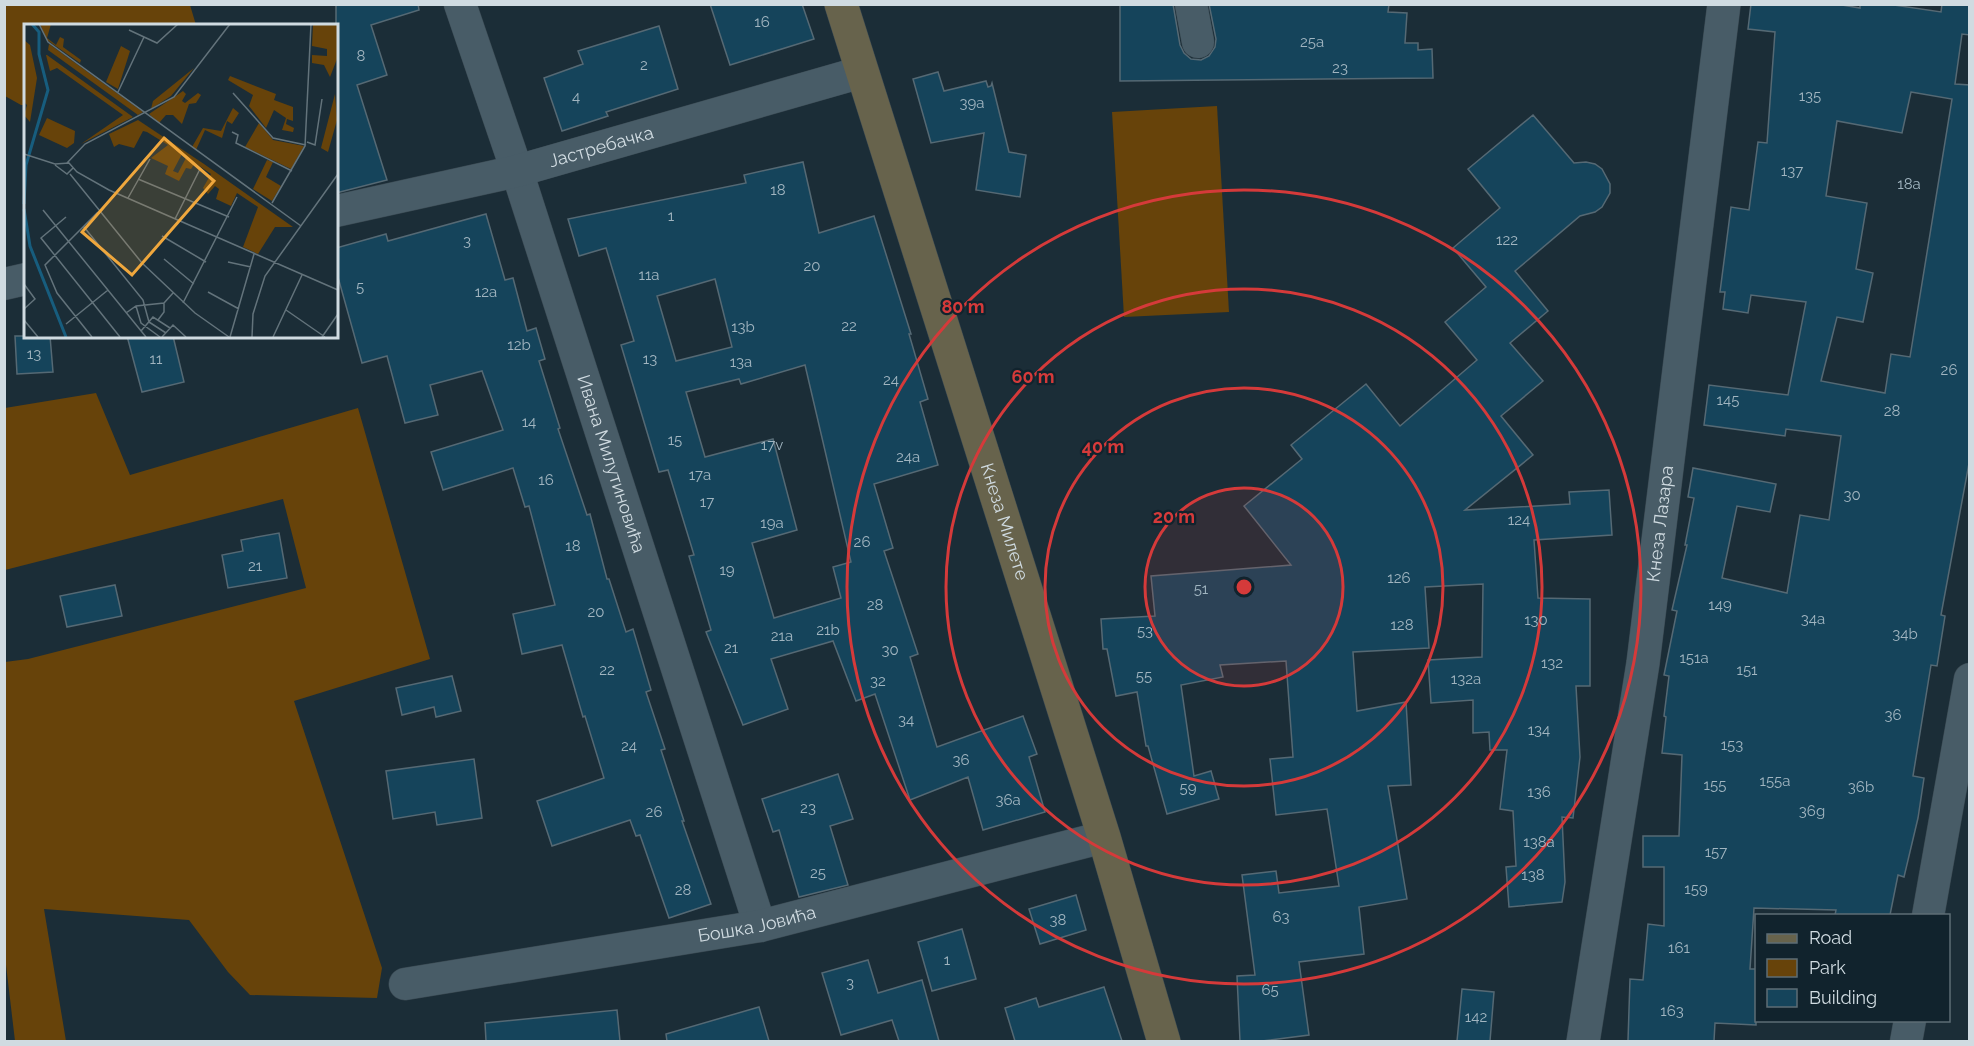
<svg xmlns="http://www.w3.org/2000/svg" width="1974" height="1046" font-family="Raleway,sans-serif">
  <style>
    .green { fill: #67430a }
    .building { fill: #15445b; stroke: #556974; stroke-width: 1.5; fill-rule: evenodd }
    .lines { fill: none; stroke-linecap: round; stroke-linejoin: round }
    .minor-casing { stroke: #394851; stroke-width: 33 }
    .tertiary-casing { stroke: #394851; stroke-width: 34 }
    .secondary-casing { stroke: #394851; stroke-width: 34 }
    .minor { stroke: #485c67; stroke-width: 32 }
    .tertiary { stroke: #485c67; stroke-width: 33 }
    .secondary { stroke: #67634c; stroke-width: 33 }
    .ring { fill: none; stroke: #d53a3a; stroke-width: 3 }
    .labels { text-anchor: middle; stroke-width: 4.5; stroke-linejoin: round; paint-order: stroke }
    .number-label { font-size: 15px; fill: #a1b5c0 }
    .street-label { font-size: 18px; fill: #d0dbe1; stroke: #11232d }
    .inset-river { fill: none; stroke: #175d7e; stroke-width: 3 }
    .inset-road { fill: none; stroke: #63737b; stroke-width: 1.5 }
    .view { fill: #efa73d; fill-opacity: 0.15; stroke: #efa73d; stroke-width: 3 }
    .inset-edge { fill: none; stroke: #d0dbe1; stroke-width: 3 }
    .centre { fill: #d53a3a; stroke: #11232d; stroke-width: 3 }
    .ring-label { font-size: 18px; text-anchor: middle; font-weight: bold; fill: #d53a3a; stroke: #11232d; stroke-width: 4.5; stroke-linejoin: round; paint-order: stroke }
  </style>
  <rect width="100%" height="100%" fill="#1b2d37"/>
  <g class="green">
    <polygon points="4,5 190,5 196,25 26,26 25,105 21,105 5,96"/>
    <polygon points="1217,106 1229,312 1124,317 1112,112"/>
    <polygon points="96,393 130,475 358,408 430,659 294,701 382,968 377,998 250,995 228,972 189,920 44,909 66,1041 15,1041 4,948 5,662 28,659 306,588 283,499 5,570 5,408"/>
  </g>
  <g class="building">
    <polygon points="336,4 418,4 419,10 371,25 387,75 357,85 387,180 336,193"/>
    <polygon points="710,4 802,4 814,39 730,65"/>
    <polygon points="1120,4 1173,4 1180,45 1184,53 1191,59 1201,60 1209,56 1215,47 1216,39 1209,4 1389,4 1388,12 1407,13 1405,43 1418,43 1418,50 1432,49 1433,78 1120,81"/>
    <path d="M 1751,4 L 1836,4 L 1860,8 L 1860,4 L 1887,4 L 1941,12 L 1942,4 L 1970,4 L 1970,35 L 1962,34 L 1955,84 L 1970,85 L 1970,458 L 1941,615 L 1945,616 L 1937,666 L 1931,665 L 1913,776 L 1924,778 L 1918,818 L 1904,877 L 1898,875 L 1890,915 L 1835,915 L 1836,910 L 1754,908 L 1750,969 L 1756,969 L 1756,1025 L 1715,1023 L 1714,1041 L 1628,1041 L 1630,979 L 1643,980 L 1648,924 L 1664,926 L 1664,867 L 1643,867 L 1643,836 L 1679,836 L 1682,755 L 1662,753 L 1666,717 L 1664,716 L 1669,676 L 1664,675 L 1677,611 L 1672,610 L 1687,545 L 1685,545 L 1694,498 L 1688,497 L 1693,468 L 1776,484 L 1770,512 L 1737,506 L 1722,578 L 1787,593 L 1800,515 L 1829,520 L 1841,436 L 1786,429 L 1785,436 L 1704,425 L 1709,385 L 1788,395 L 1806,302 L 1751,295 L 1748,313 L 1723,309 L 1725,292 L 1720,292 L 1731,207 L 1749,210 L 1758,142 L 1767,143 L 1775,32 L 1748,29 ZM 1911,92 L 1952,99 L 1910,357 L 1891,354 L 1885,393 L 1821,381 L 1837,317 L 1863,322 L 1873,273 L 1856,269 L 1867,203 L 1826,196 L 1837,121 L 1902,133 Z"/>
    <polygon points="659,26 678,89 606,112 608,116 562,131 544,78 583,64 578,51"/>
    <polygon points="938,72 944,91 986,81 988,87 991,86 992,83 1009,152 1026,155 1020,197 976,190 984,133 931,143 913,79"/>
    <polygon points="1533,115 1574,163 1586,162 1595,164 1602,169 1610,184 1610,193 1602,207 1595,212 1580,216 1515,271 1548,311 1510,343 1543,381 1501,416 1533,455 1465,510 1570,504 1569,492 1609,490 1612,535 1534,540 1538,598 1590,599 1590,686 1576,686 1580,757 1573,818 1562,817 1565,882 1562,902 1509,907 1506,867 1516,866 1513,811 1500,809 1507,750 1490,750 1489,732 1473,733 1473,700 1431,703 1428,660 1482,657 1483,584 1425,587 1429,648 1353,652 1357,711 1406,702 1411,785 1388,786 1407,899 1359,907 1364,954 1299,962 1309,1035 1262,1041 1240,1041 1237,976 1255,975 1242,875 1276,871 1279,893 1339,886 1327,809 1276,815 1270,759 1293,757 1286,661 1220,665 1223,677 1181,685 1194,776 1211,771 1219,799 1167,814 1148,746 1146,746 1137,692 1116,696 1107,649 1103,649 1101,619 1155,616 1151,576 1291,565 1244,506 1302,459 1291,445 1366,384 1400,426 1477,360 1445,322 1486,287 1453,248 1500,208 1468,169"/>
    <path d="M 803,162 L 819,233 L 874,216 L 911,334 L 909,334 L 928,399 L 920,402 L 938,465 L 874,484 L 893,548 L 884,551 L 918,654 L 910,657 L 937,747 L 1023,716 L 1037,754 L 1029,757 L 1045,812 L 983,830 L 968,777 L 910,800 L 875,694 L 856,701 L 833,641 L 771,659 L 788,709 L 743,725 L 706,632 L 711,630 L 689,556 L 694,555 L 668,470 L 659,472 L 621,345 L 634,341 L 606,248 L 579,256 L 568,219 L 746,183 L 744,175 ZM 715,279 L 732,347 L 676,361 L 657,296 ZM 805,365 L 851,562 L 833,567 L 841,598 L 774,618 L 752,543 L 797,530 L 773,439 L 705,457 L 686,392 L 739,379 L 741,384 Z"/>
    <polygon points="486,214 505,280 513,278 527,331 536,328 545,359 539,361 560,428 558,429 587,515 590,514 607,579 609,579 626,632 633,629 651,690 646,692 665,749 661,750 684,821 682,821 711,904 669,918 640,835 636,836 630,820 552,846 537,801 604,778 585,716 583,717 562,645 522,654 513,614 555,605 529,506 525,507 513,468 443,490 431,452 503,430 482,371 430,385 438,415 405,423 387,356 362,363 336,270 336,248 386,234 388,241"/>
    <polygon points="15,336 50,336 53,372 17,374"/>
    <polygon points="127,336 173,336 184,382 142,392"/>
    <polygon points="279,533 287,578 228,588 222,555 243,551 241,540"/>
    <polygon points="115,585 122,616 67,627 60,596"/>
    <polygon points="452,676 461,711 436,717 434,707 402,715 396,688"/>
    <polygon points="474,759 482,818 437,825 435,812 393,819 386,771"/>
    <polygon points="838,774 853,819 830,826 848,885 799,897 779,830 773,832 762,799"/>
    <polygon points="1076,895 1086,930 1040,944 1029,909"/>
    <polygon points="962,929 976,979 932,991 918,942"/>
    <polygon points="868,960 878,993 922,980 939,1041 899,1041 892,1020 841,1035 822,973"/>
    <polygon points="1104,987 1122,1041 1015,1041 1005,1008 1036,998 1039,1007"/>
    <polygon points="1462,989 1494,992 1490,1041 1457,1041"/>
    <polygon points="759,1007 769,1041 667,1041 666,1034"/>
    <polygon points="617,1010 620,1041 486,1041 485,1023"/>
  </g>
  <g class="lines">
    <defs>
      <g id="minor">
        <path id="s1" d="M 460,4 L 517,171 L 760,926"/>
        <polyline points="1191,4 1198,42"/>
        <path id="s2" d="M 336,211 L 517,171 L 862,72"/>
        <polyline points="4,284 26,279"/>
        <polyline points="1928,916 1970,679"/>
        <path id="s3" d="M 405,984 L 760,926 L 1104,837"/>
        <polyline points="1906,1042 1910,1020"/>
      </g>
      <g id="tertiary">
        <path id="s4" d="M 1583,1042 L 1643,663 L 1724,4"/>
      </g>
      <g id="secondary">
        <path id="s5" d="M 841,4 L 1104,837 L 1164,1042"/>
      </g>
    </defs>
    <use href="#minor" class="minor-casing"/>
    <use href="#tertiary" class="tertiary-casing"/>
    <use href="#secondary" class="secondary-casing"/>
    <use href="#minor" class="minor"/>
    <use href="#tertiary" class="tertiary"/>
    <use href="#secondary" class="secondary"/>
  </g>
  <circle cx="1244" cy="587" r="99" fill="#d53a3a" fill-opacity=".12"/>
  <g class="ring">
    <circle cx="1244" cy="587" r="99"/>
    <circle cx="1244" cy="587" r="199"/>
    <circle cx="1244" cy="587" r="298"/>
    <circle cx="1244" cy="587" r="397"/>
  </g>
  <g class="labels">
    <g class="number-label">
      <text x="762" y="27">16</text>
      <text x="1312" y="47">25a</text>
      <text x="361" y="61">8</text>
      <text x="644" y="70">2</text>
      <text x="1340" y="73">23</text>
      <text x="1810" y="101">135</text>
      <text x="576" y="102">4</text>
      <text x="972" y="108">39a</text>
      <text x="1792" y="176">137</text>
      <text x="1909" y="189">18a</text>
      <text x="778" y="195">18</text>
      <text x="671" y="221">1</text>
      <text x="1507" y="245">122</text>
      <text x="467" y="246">3</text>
      <text x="812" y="271">20</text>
      <text x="649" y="280">11a</text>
      <text x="360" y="292">5</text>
      <text x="486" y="297">12a</text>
      <text x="849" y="331">22</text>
      <text x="743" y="332">13b</text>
      <text x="519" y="350">12b</text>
      <text x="34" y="359">13</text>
      <text x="156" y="364">11</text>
      <text x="650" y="364">13</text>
      <text x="741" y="367">13a</text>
      <text x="1949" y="375">26</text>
      <text x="891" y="385">24</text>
      <text x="1728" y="405">145</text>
      <text x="1892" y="416">28</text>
      <text x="529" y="427">14</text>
      <text x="675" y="445">15</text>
      <text x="772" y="450">17v</text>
      <text x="908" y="462">24a</text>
      <text x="700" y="480">17a</text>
      <text x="546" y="485">16</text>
      <text x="1852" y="500">30</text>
      <text x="707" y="507">17</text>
      <text x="1519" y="525">124</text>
      <text x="772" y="528">19a</text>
      <text x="862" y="547">26</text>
      <text x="573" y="551">18</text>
      <text x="255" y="571">21</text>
      <text x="727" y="575">19</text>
      <text x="1399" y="583">126</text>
      <text x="1201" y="594">51</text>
      <text x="875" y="610">28</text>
      <text x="1720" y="610">149</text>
      <text x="596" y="617">20</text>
      <text x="1813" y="624">34a</text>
      <text x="1536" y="625">130</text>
      <text x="1402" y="630">128</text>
      <text x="828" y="635">21b</text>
      <text x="1145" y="636">53</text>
      <text x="1905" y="639">34b</text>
      <text x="782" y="641">21a</text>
      <text x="731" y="653">21</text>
      <text x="890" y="655">30</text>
      <text x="1694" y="663">151a</text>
      <text x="1552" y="668">132</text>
      <text x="607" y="675">22</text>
      <text x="1747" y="675">151</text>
      <text x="1144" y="681">55</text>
      <text x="1466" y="684">132a</text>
      <text x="878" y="686">32</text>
      <text x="1893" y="720">36</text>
      <text x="906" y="725">34</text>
      <text x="1539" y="735">134</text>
      <text x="1732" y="750">153</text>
      <text x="629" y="751">24</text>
      <text x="961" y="765">36</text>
      <text x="1775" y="786">155a</text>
      <text x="1715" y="790">155</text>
      <text x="1861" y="792">36b</text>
      <text x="1188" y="793">59</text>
      <text x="1539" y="797">136</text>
      <text x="1008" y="805">36a</text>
      <text x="808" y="813">23</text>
      <text x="1812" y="816">36g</text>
      <text x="654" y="817">26</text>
      <text x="1539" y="847">138a</text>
      <text x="1716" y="857">157</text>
      <text x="818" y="878">25</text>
      <text x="1533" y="880">138</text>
      <text x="1696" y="894">159</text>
      <text x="683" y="895">28</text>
      <text x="1281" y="922">63</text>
      <text x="1058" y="925">38</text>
      <text x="1679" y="953">161</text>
      <text x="947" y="965">1</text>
      <text x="850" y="988">3</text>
      <text x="1270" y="995">65</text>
      <text x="1672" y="1016">163</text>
      <text x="1476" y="1022">142</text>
    </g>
    <g class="street-label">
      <text dy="6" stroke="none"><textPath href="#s2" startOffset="273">Јастребачка</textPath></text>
      <text dy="6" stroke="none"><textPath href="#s1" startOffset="484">Ивана Милутиновића</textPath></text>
      <text dy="6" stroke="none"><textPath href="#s5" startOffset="543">Кнеза Милете</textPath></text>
      <text dy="6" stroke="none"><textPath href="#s4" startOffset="524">Кнеза Лазара</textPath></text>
      <text dy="6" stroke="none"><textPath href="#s3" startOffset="357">Бошка Јовића</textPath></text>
    </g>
  </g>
  <g transform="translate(24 24)">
    <rect width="314" height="314" fill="#1b2d37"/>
    <path d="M 16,0 L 27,0 L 23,14 L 32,21 L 36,13 L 40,15 L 39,23 L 57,36 L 56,39 L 23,16 ZM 289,0 L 313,0 L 313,35 L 306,53 L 300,41 L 288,39 L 288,31 L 303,32 L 303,25 L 288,22 ZM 0,16 L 6,21 L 13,54 L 6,98 L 0,91 L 3,81 L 0,78 ZM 25,20 L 119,88 L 114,91 L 24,26 ZM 97,22 L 106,27 L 94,65 L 82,58 ZM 22,31 L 23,31 L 109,93 L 57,120 L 99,91 L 33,44 L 26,47 ZM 170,44 L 147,72 L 127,85 L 129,77 ZM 206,52 L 252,70 L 250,76 L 269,83 L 269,97 L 263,95 L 262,100 L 270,104 L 269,108 L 258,106 L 262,94 L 250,86 L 242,104 L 225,82 L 229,71 L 204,56 ZM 159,67 L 162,70 L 158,77 L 161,79 L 174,69 L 177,71 L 172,79 L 165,80 L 158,100 L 149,91 L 142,91 L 135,99 L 125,90 ZM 311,70 L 313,96 L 304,128 L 297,124 ZM 209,84 L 215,89 L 208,100 L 203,97 L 198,114 L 181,106 L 172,126 L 168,123 L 179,104 L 197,107 ZM 23,94 L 51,107 L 50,119 L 43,124 L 15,111 ZM 114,96 L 180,140 L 269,203 L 251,203 L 234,230 L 219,223 L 234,183 L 213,169 L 207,182 L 192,175 L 195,165 L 191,162 L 184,170 L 179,164 L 187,150 L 158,130 L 149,147 L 154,149 L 162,134 L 171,139 L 167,145 L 162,144 L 155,157 L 141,150 L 144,142 L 127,134 L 144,121 L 123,108 L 119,107 L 110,124 L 95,120 L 90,123 L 85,110 ZM 235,99 L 249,116 L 280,122 L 267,145 L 221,123 ZM 243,136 L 249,138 L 242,153 L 257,162 L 248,177 L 229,165 Z" fill="#67430a"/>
    <path class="inset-river" d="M 0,180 L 2,141 L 24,66 L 15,30 L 15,8 L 8,0M 0,185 L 6,222 L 42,313"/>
    <path class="inset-road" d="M 15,0 L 24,18 L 277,202M 105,6 L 133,19 L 154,0M 94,68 L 120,13M 209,69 L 249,114 L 282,121M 208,108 L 214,111 L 212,119 L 268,147M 283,118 L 291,121 L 298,75M 0,130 L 31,140 L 45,139 L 53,148 L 85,166 L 314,266M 43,139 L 61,120 L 150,73 L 206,0M 31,141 L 43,150 L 49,144M 46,150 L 118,239 L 171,289 L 205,313M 114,155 L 205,193M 104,174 L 126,135M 248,179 L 281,122 L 287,0M 19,186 L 122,313M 42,193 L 17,214 L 96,313M 151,195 L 176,145M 60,203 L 119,276 L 125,298M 138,212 L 182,238M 140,235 L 170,260M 204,238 L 227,243M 0,260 L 11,275 L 0,285M 184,268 L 215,285M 159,279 L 213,173M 112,282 L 117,299 L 136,313M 262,286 L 301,313M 102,289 L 112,282 L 140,279 L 149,269M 0,296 L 14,313M 134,296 L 140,288 L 140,279M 125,298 L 142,309M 42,300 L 84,266M 117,307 L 129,293 L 146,304M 68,313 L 33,269 L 21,241 L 74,188M 138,313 L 149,301 L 162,313M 206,313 L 230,230M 228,313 L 229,290 L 241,252 L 314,150M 249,313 L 278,251M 298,313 L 314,290"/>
    <path class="view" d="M 140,114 L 190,157 L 108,251 L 58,208 Z"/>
    <rect width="314" height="314" class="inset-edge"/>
  </g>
  <circle cx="1244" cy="587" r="9" class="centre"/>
  <g class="ring-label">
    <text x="963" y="313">80 m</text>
    <text x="1033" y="383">60 m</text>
    <text x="1103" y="453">40 m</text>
    <text x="1174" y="523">20 m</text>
  </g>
  <rect width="1974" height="1046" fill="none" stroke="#d0dbe1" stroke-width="12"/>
  <rect x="1755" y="914" width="195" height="108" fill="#11232d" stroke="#5d6d75" stroke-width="1.5"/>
  <rect x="1767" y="934" width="30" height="9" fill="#67634c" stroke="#5d6d75" stroke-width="1.5"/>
  <text x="1809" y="944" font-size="18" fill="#d0dbe1">Road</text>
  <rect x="1767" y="959" width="30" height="18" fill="#67430a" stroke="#5d6d75" stroke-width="1.5"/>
  <text x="1809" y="974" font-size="18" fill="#d0dbe1">Park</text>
  <rect x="1767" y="989" width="30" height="18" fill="#15445b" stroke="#5d6d75" stroke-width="1.5"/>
  <text x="1809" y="1004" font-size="18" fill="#d0dbe1">Building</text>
</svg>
